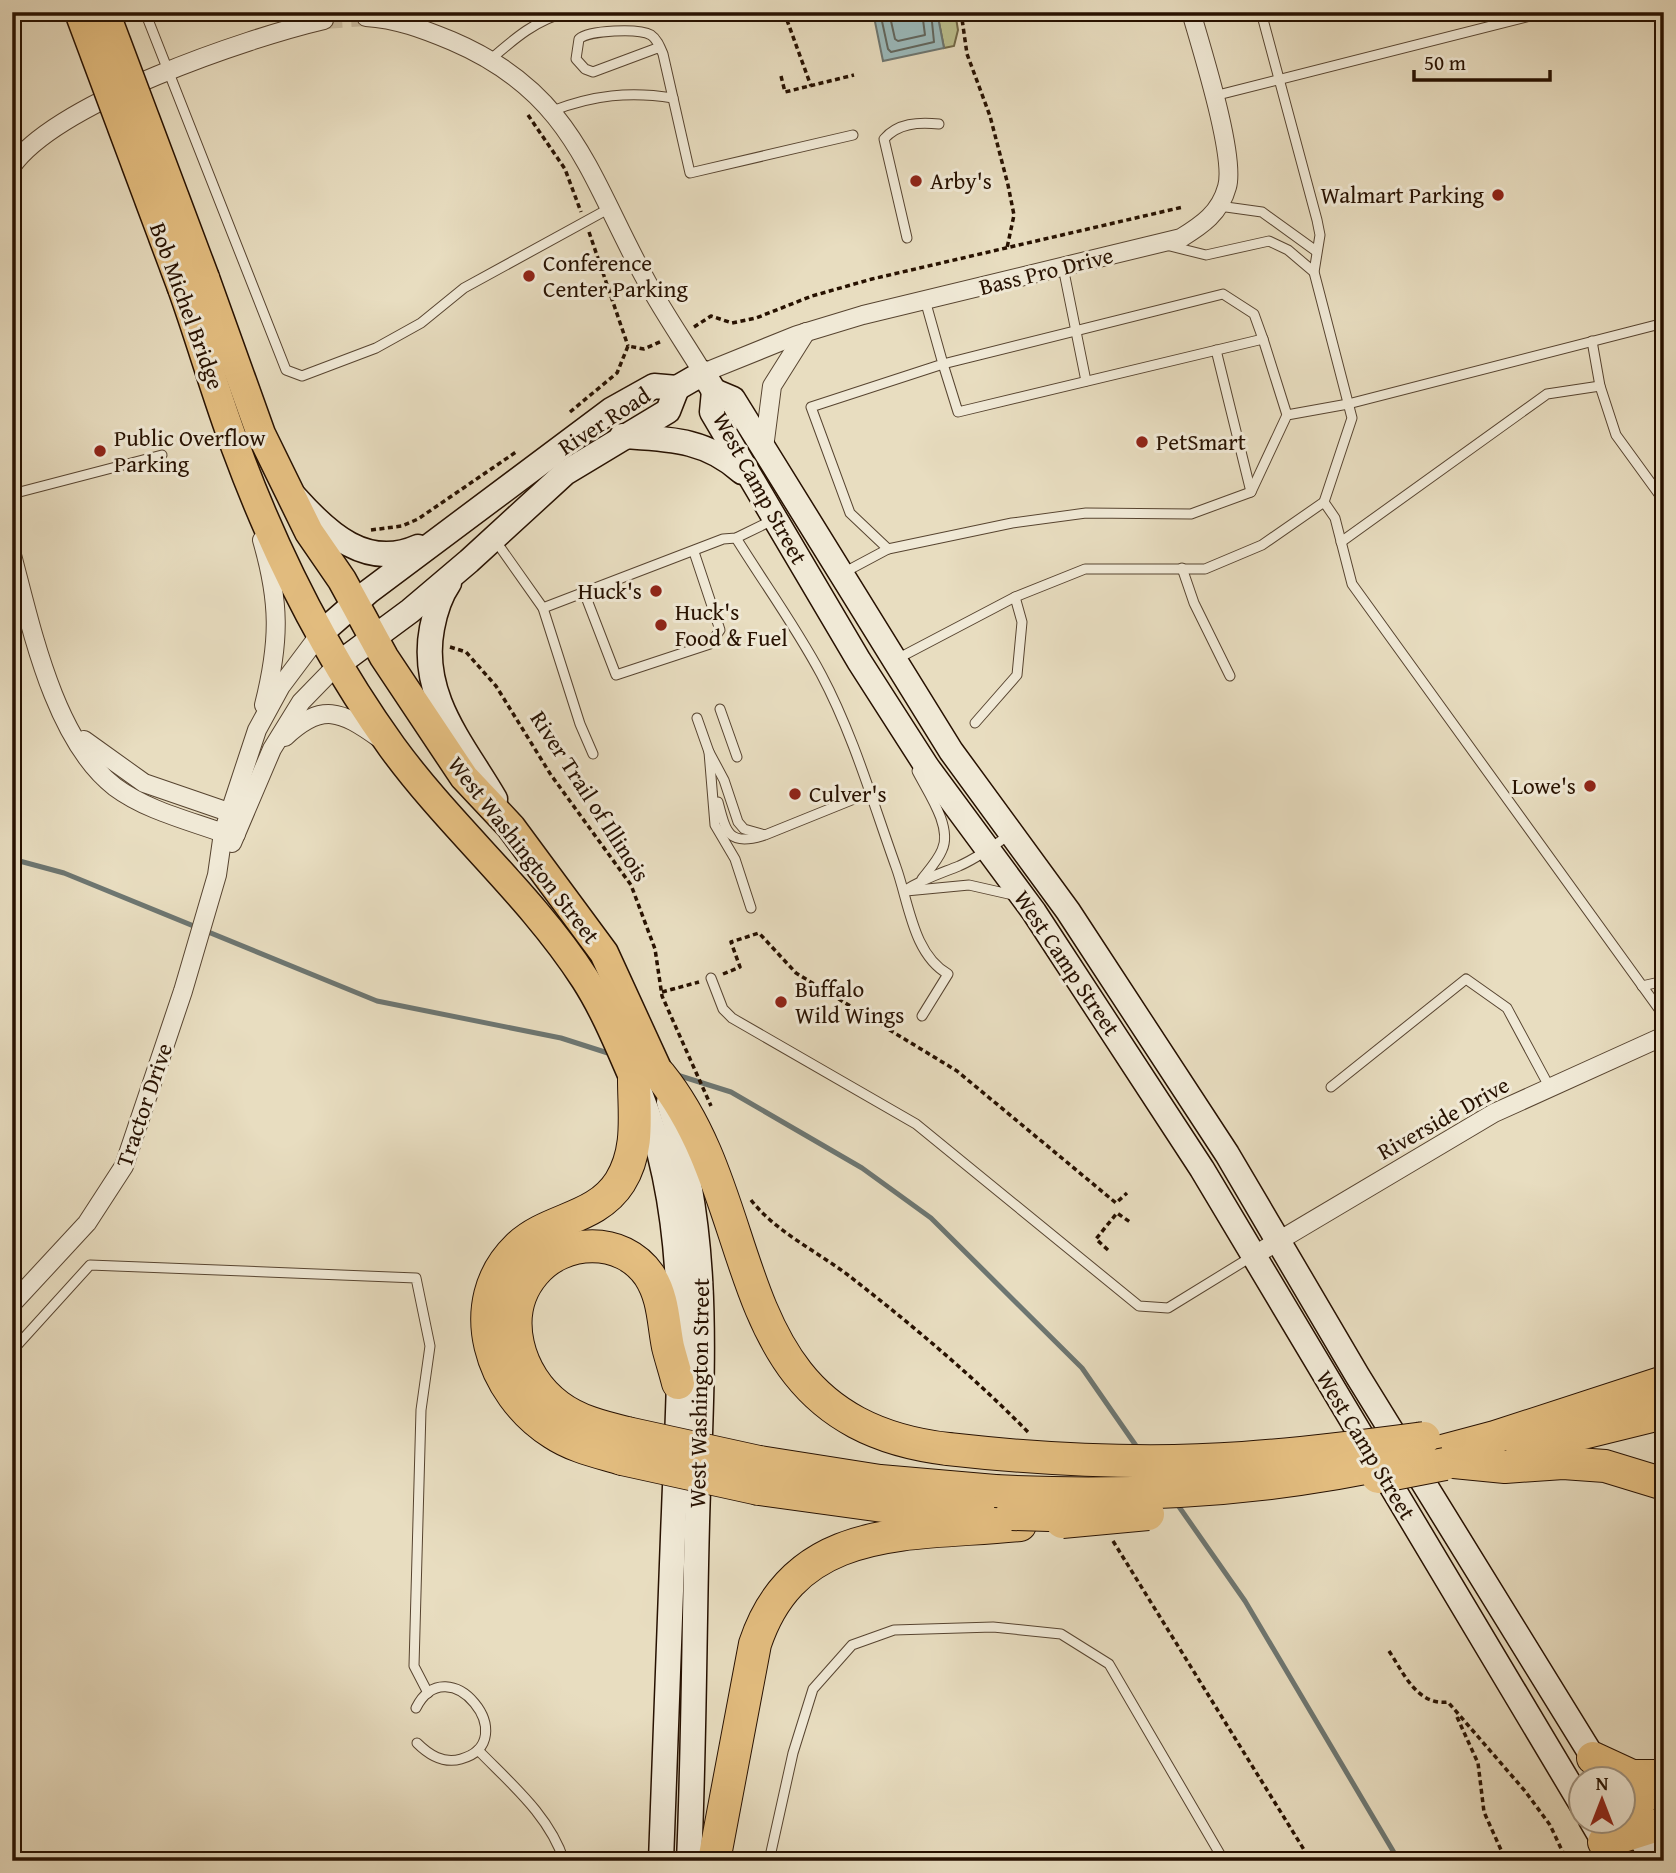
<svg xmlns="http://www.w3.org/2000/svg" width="1676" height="1873" font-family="'Gentium Book Plus',serif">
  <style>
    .green { fill: #bcbf8e; stroke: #726847; stroke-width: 2 }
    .water { fill: #9bbabc; stroke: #6d7671; stroke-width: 2 }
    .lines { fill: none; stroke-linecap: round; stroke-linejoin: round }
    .shore { stroke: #61665e; stroke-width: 2 }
    .stream { stroke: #6d7671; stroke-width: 5 }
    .street-tunnel { stroke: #cbbea3; stroke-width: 18; stroke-dasharray: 18 9; stroke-linecap: butt }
    .lane-casing { stroke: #574430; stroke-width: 11 }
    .street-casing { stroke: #574430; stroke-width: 20 }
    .secondary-casing { stroke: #271100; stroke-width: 27 }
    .primary-casing { stroke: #271100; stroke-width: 31 }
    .highway-casing { stroke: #271100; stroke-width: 34 }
    .path { stroke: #271100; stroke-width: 3.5; stroke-dasharray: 5 3.5; stroke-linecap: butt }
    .lane { stroke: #f0e9d6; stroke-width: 9 }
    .street { stroke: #f0e9d6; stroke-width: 18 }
    .secondary { stroke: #f0e9d6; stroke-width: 24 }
    .primary { stroke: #e4be80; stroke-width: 28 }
    .highway { stroke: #e4be80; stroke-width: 32 }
    .primary-bridge-casing { stroke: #271100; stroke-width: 31; stroke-linecap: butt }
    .highway-bridge-casing { stroke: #271100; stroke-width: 34; stroke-linecap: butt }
    .primary-bridge { stroke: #e4be80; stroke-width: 28 }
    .highway-bridge { stroke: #e4be80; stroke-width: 32 }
    .poi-dot { fill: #8f2418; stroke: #f0e9d6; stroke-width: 2.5 }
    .labels { text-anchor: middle; stroke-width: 6; stroke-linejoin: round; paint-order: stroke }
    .poi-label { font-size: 23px; fill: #271100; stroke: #f0e9d6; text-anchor: start }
    .street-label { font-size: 23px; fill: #271100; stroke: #f0e9d6 }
  </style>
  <rect width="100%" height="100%" fill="#e8ddc0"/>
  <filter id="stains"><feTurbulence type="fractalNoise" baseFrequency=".00286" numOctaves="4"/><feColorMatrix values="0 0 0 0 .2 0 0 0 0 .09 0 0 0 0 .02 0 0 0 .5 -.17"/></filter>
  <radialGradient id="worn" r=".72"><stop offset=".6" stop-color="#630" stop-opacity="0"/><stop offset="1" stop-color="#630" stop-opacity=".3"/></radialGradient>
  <polygon class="green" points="937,12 955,12 958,30 954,46 944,48"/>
  <polygon class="water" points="873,12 937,12 944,48 883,61"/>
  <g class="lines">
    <g class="shore">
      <polyline points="880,12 888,49 891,52 934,42 931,12"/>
      <polyline points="889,12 895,39 898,41 925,35 922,12"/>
    </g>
    <g class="stream">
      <polyline points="12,859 64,873 377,1001 561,1038 611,1054"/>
      <polyline points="674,1074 731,1092 862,1168 931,1218 1082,1368 1139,1450"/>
      <polyline points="1175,1501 1245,1601 1399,1861"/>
    </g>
    <polyline class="street-tunnel" points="324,20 366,17"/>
    <defs>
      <g id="lane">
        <polyline points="145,12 286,370 302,376 376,348 421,323 464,288 610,208"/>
        <polyline points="1261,12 1317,220 1320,235 1314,272 1352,418 1324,502 1335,518 1352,584 1664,1016"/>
        <path d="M 660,47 L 593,72 L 585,69 L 576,59 L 579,39 C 589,30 639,28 651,35 C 657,39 660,47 663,54 L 690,173 L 853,135"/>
        <path d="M 491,59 C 515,38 536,20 567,12"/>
        <polyline points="1214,96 1546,12"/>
        <path d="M 552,111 C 593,95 630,91 673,98"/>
        <polyline points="1219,206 1262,212 1316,251"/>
        <path d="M 907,238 L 884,139 C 898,123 918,122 939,124"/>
        <polyline points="1166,245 1206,255 1269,241 1288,250 1314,272"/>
        <polyline points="1063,267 1086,381"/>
        <polygon points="1223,294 1254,314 1263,339 958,412 943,364"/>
        <polyline points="1263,339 1287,415"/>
        <polyline points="1592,341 1600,386 1616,435 1664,501"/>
        <polyline points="1216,350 1251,492"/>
        <polyline points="12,494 162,455"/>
        <path d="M 736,538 C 764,583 796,627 821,674 C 853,734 873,803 896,867 C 909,903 913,954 948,974 L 922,1016"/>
        <polyline points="495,540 543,608 580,724 593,754"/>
        <polyline points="1341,542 1547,394 1600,386"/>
        <polyline points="888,549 1012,523 1086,513 1191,514 1251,492 1287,415 1348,404 1664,323"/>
        <polyline points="1182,568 1194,603 1230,676"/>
        <polyline points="843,573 888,549 850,513 811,407 943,364 925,300"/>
        <polyline points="584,592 616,675 710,644 720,630 694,552"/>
        <polyline points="543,608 723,539 736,538 773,520"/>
        <polyline points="895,660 1015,597 1085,569 1205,569 1262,545 1324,502"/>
        <polyline points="720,709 737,757"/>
        <polyline points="697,718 709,752 715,825 735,859 751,908"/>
        <polyline points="975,723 1017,675 1022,622 1015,597"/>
        <polyline points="709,752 724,780 738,822 744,829 765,835 869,793"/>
        <path d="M 917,771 C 927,791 953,827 942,850 C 938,860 929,870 922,879"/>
        <path d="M 718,802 C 726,832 728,846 762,836"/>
        <path d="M 904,891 C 922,879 939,874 959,866 C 977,858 994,846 1010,834"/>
        <polyline points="906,891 969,885 1013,895"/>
        <polyline points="711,978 723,1009 732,1018 916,1124 1139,1306 1168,1308 1251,1257"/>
        <polyline points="1642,986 1664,981"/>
        <polyline points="1331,1087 1466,979 1507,1008 1550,1088"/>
        <polyline points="12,1351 90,1265 416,1278 430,1346 421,1410 414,1666 428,1693"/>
        <path d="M 416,1708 C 448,1645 525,1741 461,1759 C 443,1764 429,1755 417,1743"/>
        <path d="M 478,1750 C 510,1783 550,1816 564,1861"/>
        <polyline points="769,1861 793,1753 813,1689 852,1645 894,1630 993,1627 1061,1634 1109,1664 1224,1861"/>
      </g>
      <g id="street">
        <path d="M 366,17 C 397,19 423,29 452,41 C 574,93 589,177 647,282 C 664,313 684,342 703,373 L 797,335 L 863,315 L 1181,238 C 1202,225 1220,213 1227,187 C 1236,157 1201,47 1191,12"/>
        <path d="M 12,166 C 58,102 247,38 324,20"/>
        <polyline points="764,448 772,386 806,332"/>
        <path d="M 262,540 C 280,602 280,641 264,705"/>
        <path d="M 12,555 C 31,626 54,740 115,787 C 146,810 187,820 223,833 L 236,834"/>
        <path d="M 285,737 C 322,702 341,711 379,738"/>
        <polyline points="84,740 144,783 240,816"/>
        <polyline points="232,843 272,749 301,702 337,665"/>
        <polyline points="1253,1256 1494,1113 1664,1036"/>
        <polyline points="12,1304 87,1223 124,1166 183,991 217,875 223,833 257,730 281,686 320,634"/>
      </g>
      <g id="secondary">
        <polyline points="677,388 703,373 714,391"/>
        <polyline points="714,391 712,412 859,661 927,767 1034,912 1202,1169 1582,1805"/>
        <polyline points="714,391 733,399 951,751 1068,911 1227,1154 1357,1375 1602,1772"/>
        <path d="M 622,436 C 668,439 706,439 742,472"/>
        <path d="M 295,497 C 328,534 367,570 418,547"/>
        <path d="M 449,583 C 440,596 435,612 432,628 C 419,696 463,744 495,799"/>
        <polyline points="320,634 368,592 611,410 654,386 677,388"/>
        <polyline points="337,665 410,611 469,561 565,473 668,411 677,388"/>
        <path d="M 640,1093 C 693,1225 679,1373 674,1512 C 669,1628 665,1744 661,1861"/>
        <path d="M 669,1102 C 714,1244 701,1376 697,1522 C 694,1635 694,1748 689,1861"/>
        <polyline points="1629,1818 1654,1861"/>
        <polyline points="1591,1820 1615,1861"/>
      </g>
      <g id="primary">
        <polyline points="205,278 261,434 309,532 342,580 384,657 464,777 511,827 604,953 660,1075"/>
        <path d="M 182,288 C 201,341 216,395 236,448 C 275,554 326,655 392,747 C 451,828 530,894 585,979 C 605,1010 619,1045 634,1079"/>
      </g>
      <g id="highway">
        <path d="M 660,1075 C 769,1210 718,1422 948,1449"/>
        <path d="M 627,1433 C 602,1427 578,1421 558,1406 C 518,1377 499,1314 534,1273 C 563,1238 622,1236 649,1275 C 664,1298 663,1322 668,1347 C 671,1359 675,1371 678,1383"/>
        <polyline points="1522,1448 1664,1413"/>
        <polyline points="1435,1453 1495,1437 1664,1382"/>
        <path d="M 622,1459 C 599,1452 574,1447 553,1433 C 491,1394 460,1303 518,1247 C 548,1218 596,1220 620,1182 C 640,1150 634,1114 634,1079"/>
        <polyline points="759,1462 880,1481 995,1491"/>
        <polyline points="1454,1462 1505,1467 1563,1463 1605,1466 1664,1484"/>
        <polyline points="759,1489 890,1507 984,1513"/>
        <polyline points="1593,1758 1632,1776 1664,1776"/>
        <polyline points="1624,1811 1664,1782"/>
        <polyline points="1604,1842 1664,1823"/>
        <path d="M 714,1861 L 755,1644 C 796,1520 914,1536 1020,1525"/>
      </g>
    </defs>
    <use href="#lane" class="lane-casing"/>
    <use href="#street" class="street-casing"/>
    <use href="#secondary" class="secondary-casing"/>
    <use href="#primary" class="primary-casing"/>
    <use href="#highway" class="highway-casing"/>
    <g class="path">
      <polyline points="784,12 811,86"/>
      <polyline points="961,12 967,54 990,116 1008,185 1014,215 1007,248"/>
      <polyline points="781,76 785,92 854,75"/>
      <polyline points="528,115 565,169 581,212"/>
      <polyline points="589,232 628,346"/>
      <polyline points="694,327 711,316 732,323 756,318 812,296 872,279 1183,207"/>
      <polyline points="570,412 617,373 628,346 644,349 662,341"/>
      <polyline points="371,530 402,526 418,519 516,452"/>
      <polyline points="450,647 466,652 496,686 551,775 631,885 655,949 662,996 711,1106"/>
      <polyline points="723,974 740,967 731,942 759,933 796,973 957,1071 1116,1203 1127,1193"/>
      <polyline points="662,992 699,982"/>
      <path d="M 751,1200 C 775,1231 816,1251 848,1275 C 911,1324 973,1376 1029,1433"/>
      <polyline points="1108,1250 1096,1239 1117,1213 1130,1222"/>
      <polyline points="1113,1541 1311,1861"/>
      <path d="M 1389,1651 C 1403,1672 1417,1706 1448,1702 L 1525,1791 L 1550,1825 L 1567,1861"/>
      <polyline points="1457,1717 1478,1763 1484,1812 1506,1861"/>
    </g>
    <use href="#lane" class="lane"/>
    <use href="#street" class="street"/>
    <use href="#secondary" class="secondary"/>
    <use href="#primary" class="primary"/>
    <use href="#highway" class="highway"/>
    <defs>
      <g id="primary-bridge">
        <polyline points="79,12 182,288"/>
        <polyline points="105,12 205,278"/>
      </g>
      <g id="highway-bridge">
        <polyline points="627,1433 759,1462"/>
        <path d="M 948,1449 C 1046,1460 1145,1465 1243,1458 C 1303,1454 1363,1446 1424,1438"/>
        <polyline points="622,1459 759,1489"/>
        <polyline points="1378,1477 1445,1464"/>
        <path d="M 995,1491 C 1131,1498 1266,1491 1399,1461"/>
        <polyline points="1012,1514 1081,1516"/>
        <polyline points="1062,1522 1148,1514"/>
      </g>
    </defs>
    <use href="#primary-bridge" class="primary-bridge-casing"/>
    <use href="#highway-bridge" class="highway-bridge-casing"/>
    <use href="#primary-bridge" class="primary-bridge"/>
    <use href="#highway-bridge" class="highway-bridge"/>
  </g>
  <g class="poi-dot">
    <circle cx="916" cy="181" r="7"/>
    <circle cx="1498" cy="195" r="7"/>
    <circle cx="529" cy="276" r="7"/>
    <circle cx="1142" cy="442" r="7"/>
    <circle cx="100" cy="451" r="7"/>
    <circle cx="656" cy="591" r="7"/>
    <circle cx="661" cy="625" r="7"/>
    <circle cx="1590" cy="786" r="7"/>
    <circle cx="795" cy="794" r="7"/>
    <circle cx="781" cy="1002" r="7"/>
  </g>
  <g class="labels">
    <g class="poi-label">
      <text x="930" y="189">Arby's</text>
      <text x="1484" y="203" text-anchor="end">Walmart Parking</text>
      <text x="543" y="271">Conference<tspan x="543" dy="26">Center Parking</tspan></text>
      <text x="114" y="446">Public Overflow<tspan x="114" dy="26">Parking</tspan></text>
      <text x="1156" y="450">PetSmart</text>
      <text x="642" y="599" text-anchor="end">Huck's</text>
      <text x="675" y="620">Huck's<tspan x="675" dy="26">Food &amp; Fuel</tspan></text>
      <text x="1576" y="794" text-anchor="end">Lowe's</text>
      <text x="809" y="802">Culver's</text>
      <text x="795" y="997">Buffalo<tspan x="795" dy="26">Wild Wings</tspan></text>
    </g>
    <g class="street-label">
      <text transform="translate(1046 271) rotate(-14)" y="8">Bass Pro Drive</text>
      <text transform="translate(187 306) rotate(70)" y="8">Bob Michel Bridge</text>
      <text transform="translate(604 421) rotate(-33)" y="8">River Road</text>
      <text transform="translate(760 488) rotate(61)" y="8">West Camp Street</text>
      <text transform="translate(590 796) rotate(57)" y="8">River Trail of Illinois</text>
      <text transform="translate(524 850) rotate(52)" y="8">West Washington Street</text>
      <text transform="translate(1067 963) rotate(56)" y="8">West Camp Street</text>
      <text transform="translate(144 1105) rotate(-71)" y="8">Tractor Drive</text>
      <text transform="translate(1443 1118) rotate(-29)" y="8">Riverside Drive</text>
      <text transform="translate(699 1393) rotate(-89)" y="8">West Washington Street</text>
      <text transform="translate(1366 1445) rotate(59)" y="8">West Camp Street</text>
    </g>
  </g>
  <rect width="1676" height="1873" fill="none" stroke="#e8ddc0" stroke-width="42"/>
  <rect x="14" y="14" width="1648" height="1845" fill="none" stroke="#271100" stroke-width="3.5"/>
  <rect x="21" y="21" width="1634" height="1831" fill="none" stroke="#271100" stroke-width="2"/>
  <g transform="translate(1602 1800)"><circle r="33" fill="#f0e9d6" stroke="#a09380" stroke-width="2"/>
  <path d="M0-5L12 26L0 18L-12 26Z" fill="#8f2418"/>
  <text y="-10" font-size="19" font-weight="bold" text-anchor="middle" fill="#271100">N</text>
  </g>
  <path d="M1414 70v10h136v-10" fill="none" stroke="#271100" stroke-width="3.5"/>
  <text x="1424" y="70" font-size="21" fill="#271100" stroke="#f0e9d6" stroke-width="5" paint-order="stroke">50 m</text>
  <rect width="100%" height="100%" filter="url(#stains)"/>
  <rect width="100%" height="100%" fill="url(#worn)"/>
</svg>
